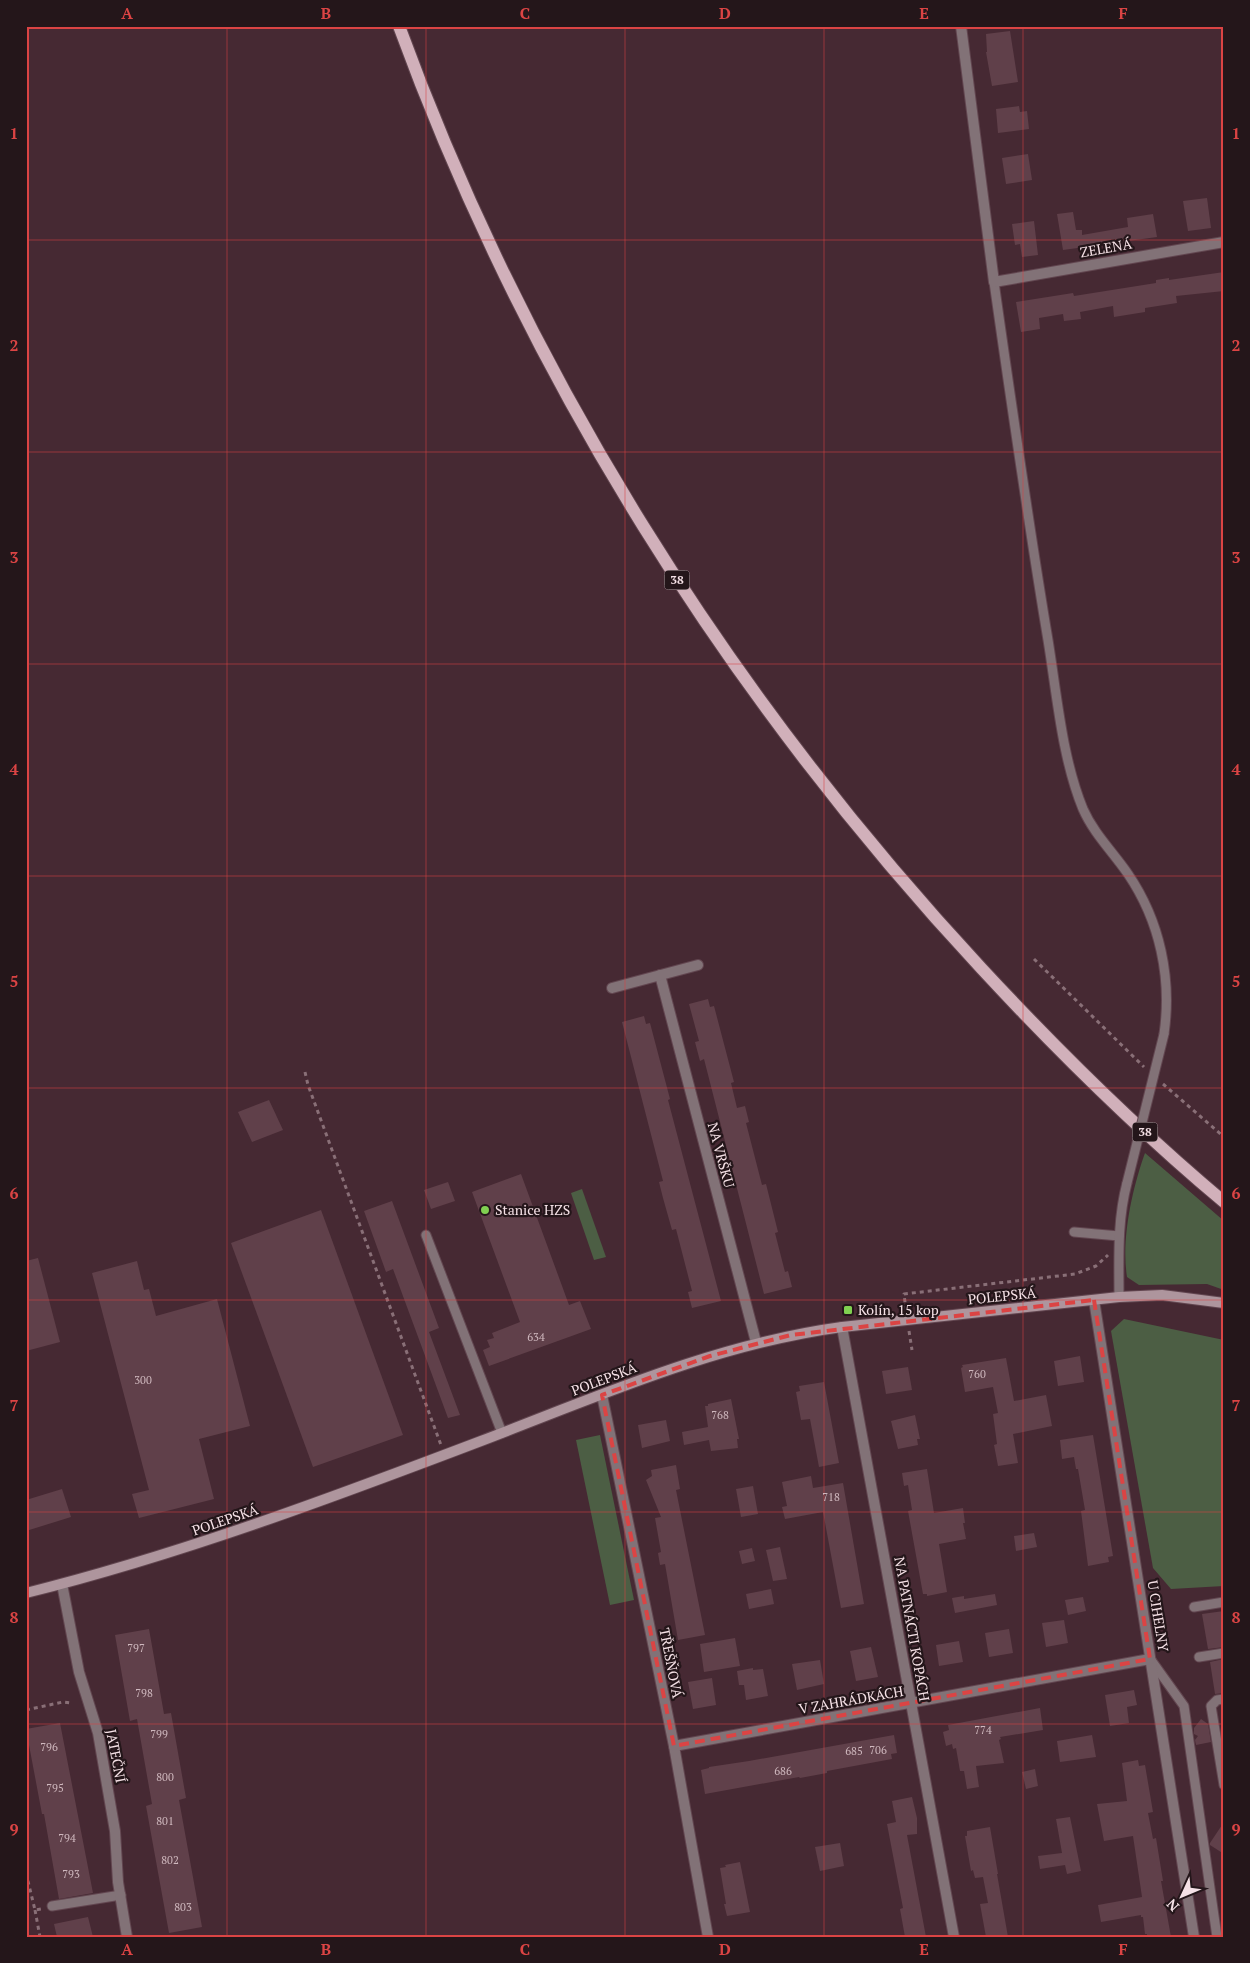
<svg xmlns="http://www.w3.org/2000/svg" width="1250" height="1963" font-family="'PT Serif',serif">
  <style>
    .green { fill: #4c5e44 }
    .building { fill: #60404a }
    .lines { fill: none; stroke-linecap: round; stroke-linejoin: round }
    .lane-casing { stroke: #624650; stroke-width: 11 }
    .street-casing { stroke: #624650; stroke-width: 12 }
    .secondary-casing { stroke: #624650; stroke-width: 12 }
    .primary-casing { stroke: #624650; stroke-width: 14 }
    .path { stroke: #896f77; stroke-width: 3; stroke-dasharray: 4 4; stroke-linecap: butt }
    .lane { stroke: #827277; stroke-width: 9 }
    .street { stroke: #827277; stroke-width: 10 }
    .secondary { stroke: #ae959d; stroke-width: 10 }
    .primary { stroke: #d1b0ba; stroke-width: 12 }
    .lane-bridge-casing { stroke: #624650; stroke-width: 11; stroke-linecap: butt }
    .lane-bridge { stroke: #827277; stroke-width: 9 }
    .marked { fill: none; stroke: #db4444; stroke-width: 4; stroke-dasharray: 10 6; stroke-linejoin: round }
    .grid { fill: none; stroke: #db4444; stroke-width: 1; stroke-opacity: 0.55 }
    .poi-dot { fill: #80d051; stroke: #24161a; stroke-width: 2 }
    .labels { text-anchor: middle; stroke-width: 4.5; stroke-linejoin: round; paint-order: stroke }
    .number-label { font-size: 11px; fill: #d0b9bf }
    .shield { fill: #24161a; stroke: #b6a4a9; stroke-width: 1 }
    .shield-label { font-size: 12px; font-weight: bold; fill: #f5e1e6 }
    .street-label { font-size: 14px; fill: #f5e1e6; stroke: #24161a }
    .poi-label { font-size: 14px; fill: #f5e1e6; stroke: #24161a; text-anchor: start }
    .neatline { fill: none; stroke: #db4444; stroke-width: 2 }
    .grid-label { font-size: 16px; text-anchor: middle; font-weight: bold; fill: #db4444 }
  </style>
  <rect width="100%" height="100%" fill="#462933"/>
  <g class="green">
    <path d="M 1145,1153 L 1224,1221 L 1224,1290 L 1207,1284 L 1139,1285 L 1127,1277 C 1121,1240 1132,1189 1145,1153 Z"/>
    <polygon points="582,1189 606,1257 594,1260 571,1193"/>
    <polygon points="1124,1319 1224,1340 1224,1586 1171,1589 1153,1568 1111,1331"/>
    <polygon points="600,1435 634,1600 610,1605 576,1440"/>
  </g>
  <g class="building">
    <polygon points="1010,31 1018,82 992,86 986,52 987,52 986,34"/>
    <polygon points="1019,106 1020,112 1027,111 1029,129 998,133 996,109"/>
    <polygon points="1028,154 1032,180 1006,184 1002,158"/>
    <polygon points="1207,198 1211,228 1188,231 1183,201"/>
    <polygon points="1073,212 1076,230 1082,230 1082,235 1128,227 1127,218 1153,214 1157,237 1063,250 1057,214"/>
    <polygon points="1034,221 1038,255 1022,257 1020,244 1015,245 1012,224"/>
    <polygon points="1224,272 1224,291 1176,296 1177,303 1145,308 1145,312 1114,317 1113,306 1080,312 1081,319 1064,321 1063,314 1039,318 1040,329 1021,332 1016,302 1073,293 1074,296 1156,283 1156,280 1169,278 1169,280"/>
    <polygon points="708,999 710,1007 714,1006 734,1082 731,1083 737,1108 745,1106 749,1122 746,1123 762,1185 766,1184 778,1232 775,1233 785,1272 788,1271 792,1287 764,1294 704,1059 700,1061 695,1042 699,1041 689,1004"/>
    <polygon points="644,1016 646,1024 650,1023 670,1099 668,1100 721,1301 692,1308 688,1292 692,1291 676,1229 672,1230 663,1198 659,1182 663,1181 622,1022"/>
    <polygon points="269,1100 283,1130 252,1142 238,1112"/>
    <polygon points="521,1174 569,1305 580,1301 591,1329 489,1366 483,1350 490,1347 487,1340 494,1338 492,1333 520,1322 472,1192"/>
    <polygon points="448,1182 455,1201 431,1209 424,1190"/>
    <polygon points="392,1201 439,1328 429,1332 460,1415 448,1418 393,1269 386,1272 364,1211"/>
    <polygon points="321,1210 403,1435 313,1467 231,1243"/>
    <polygon points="38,1258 60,1342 26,1351 26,1261"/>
    <polygon points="137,1261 144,1290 149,1289 156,1316 217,1299 250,1426 199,1439 214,1499 139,1518 132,1494 149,1490 92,1273"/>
    <polygon points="1080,1356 1084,1382 1058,1386 1054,1361"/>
    <polygon points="1006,1358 1014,1401 1046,1395 1052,1426 1013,1434 1018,1463 998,1466 994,1445 997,1444 993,1414 998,1413 993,1387 965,1392 961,1368 963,1367 962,1365"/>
    <polygon points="908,1367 912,1390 886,1394 882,1371"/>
    <polygon points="824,1382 839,1463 819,1467 810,1419 801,1420 796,1392 800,1391 799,1386"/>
    <polygon points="731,1399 739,1439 737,1439 738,1448 711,1451 709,1440 684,1445 682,1432 708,1427 705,1406 708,1406 708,1404"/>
    <polygon points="915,1415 920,1439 917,1439 918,1445 898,1449 891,1421"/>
    <polygon points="666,1420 670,1441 642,1448 638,1425"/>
    <polygon points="1093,1435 1113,1556 1108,1557 1109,1562 1088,1566 1081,1511 1085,1510 1078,1469 1076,1469 1074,1457 1062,1459 1060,1440"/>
    <polygon points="676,1465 680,1489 676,1490 705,1635 678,1640 665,1564 660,1565 658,1553 661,1552 655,1518 661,1517 646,1480 652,1476 651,1470"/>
    <polygon points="927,1469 934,1513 963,1508 965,1523 963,1523 966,1539 939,1544 947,1592 927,1596 927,1594 923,1594 908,1511 912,1510 908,1485 904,1486 902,1473"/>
    <polygon points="811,1476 813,1488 843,1483 864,1604 841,1608 823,1512 785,1519 782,1507 787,1506 782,1482"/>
    <polygon points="753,1486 758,1514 741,1517 736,1489"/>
    <polygon points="62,1489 71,1517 26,1531 26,1500"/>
    <polygon points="1034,1533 1037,1547 1016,1551 1014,1536"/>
    <polygon points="780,1547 787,1579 773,1581 766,1550"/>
    <polygon points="752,1548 755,1561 742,1564 739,1551"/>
    <polygon points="771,1589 774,1604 749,1609 746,1594"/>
    <polygon points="995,1594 997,1605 955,1613 952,1598 964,1596 964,1599"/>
    <polygon points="1083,1597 1086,1611 1068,1615 1065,1600"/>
    <polygon points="1224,1611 1224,1647 1208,1649 1202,1614"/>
    <polygon points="1064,1620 1068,1643 1046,1647 1042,1623"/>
    <polygon points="149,1629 164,1714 171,1713 186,1798 179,1800 202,1927 169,1933 146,1806 152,1804 137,1719 130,1721 115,1635"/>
    <polygon points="1009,1629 1013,1653 989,1657 985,1633"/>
    <polygon points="735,1638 740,1666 704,1672 700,1644"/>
    <polygon points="959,1641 963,1662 939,1666 936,1645"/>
    <polygon points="871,1647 878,1677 856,1681 850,1651"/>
    <polygon points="1224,1659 1224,1693 1215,1694 1210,1662"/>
    <polygon points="820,1660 824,1684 797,1690 792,1664"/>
    <polygon points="753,1668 753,1670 763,1669 768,1696 746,1700 744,1685 739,1685 737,1671"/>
    <polygon points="712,1678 716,1705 693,1709 688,1682"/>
    <polygon points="1134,1690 1137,1705 1127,1707 1129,1723 1110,1726 1105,1695"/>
    <polygon points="1040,1708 1043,1730 1000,1737 1001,1739 999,1740 1004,1763 976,1766 979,1787 967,1789 964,1771 960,1771 956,1748 953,1749 952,1744 946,1746 943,1732 949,1730 948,1725"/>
    <polygon points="1201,1719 1208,1724 1211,1742 1196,1745 1195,1740 1198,1736 1194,1734 1194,1728"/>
    <polygon points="60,1723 93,1893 59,1899 44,1814 42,1814 26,1729"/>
    <polygon points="894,1735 897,1753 891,1754 892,1759 827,1771 827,1773 800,1778 799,1777 705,1794 701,1770 709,1768 709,1767 749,1761"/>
    <polygon points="1092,1735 1096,1757 1060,1762 1057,1741"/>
    <polygon points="1138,1760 1139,1766 1145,1765 1153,1812 1148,1813 1153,1839 1156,1838 1163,1881 1161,1881 1171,1937 1147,1937 1147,1934 1145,1934 1143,1917 1141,1917 1141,1915 1101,1922 1098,1905 1142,1897 1133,1836 1104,1841 1097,1804 1127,1801 1122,1763"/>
    <polygon points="1035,1769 1038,1786 1026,1789 1022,1772"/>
    <polygon points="912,1797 917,1818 917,1834 907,1835 926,1937 905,1937 900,1909 903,1908 887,1824 896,1822 892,1801"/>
    <polygon points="1070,1817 1081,1871 1067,1874 1065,1865 1040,1869 1038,1856 1062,1853 1056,1819"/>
    <polygon points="1224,1822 1224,1854 1210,1845 1210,1843"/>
    <polygon points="990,1827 998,1874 997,1874 1008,1937 986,1937 980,1904 988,1903 983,1877 975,1878 973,1870 971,1871 965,1836 967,1836 967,1831"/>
    <polygon points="840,1843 844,1866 820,1871 815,1847"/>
    <polygon points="740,1862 750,1912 727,1916 724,1904 726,1904 720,1868 726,1867 725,1865"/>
    <polygon points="88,1917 93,1937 57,1937 54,1924"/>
  </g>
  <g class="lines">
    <defs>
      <g id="lane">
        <path d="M 994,282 C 1011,401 1028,521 1048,640 C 1057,695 1062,758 1083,809 C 1094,834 1113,852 1128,874 C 1160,921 1172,978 1164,1034"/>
        <polyline points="1074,1232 1119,1236"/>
        <polyline points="426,1235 502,1433"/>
        <path d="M 1119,1297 C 1119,1259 1117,1221 1127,1183"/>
        <polyline points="1194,1607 1224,1602"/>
        <polyline points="1199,1657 1224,1653"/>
        <polyline points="1151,1660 1184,1706 1217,1937"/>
        <polyline points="1224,1699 1217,1700 1211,1706 1224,1785"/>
        <polyline points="52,1906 121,1895"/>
      </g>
      <g id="street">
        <polyline points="961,26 994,282 1224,242"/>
        <polyline points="660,975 756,1342"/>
        <polyline points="612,988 698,965"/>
        <polyline points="1094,1300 1194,1937"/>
        <polyline points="842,1327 954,1937"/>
        <polyline points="602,1395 674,1746 708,1937"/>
        <polyline points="62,1584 79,1672 98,1733 115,1831 118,1882 127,1937"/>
        <polyline points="674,1746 1150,1659"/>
      </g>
      <path id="secondary" d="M 26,1593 C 182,1554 331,1498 481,1441 C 599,1396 716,1344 842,1327 L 1119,1297 L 1162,1295 L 1224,1303"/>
      <path id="primary" d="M 399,26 C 527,376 729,697 982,969 C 1058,1051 1138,1130 1224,1202"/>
    </defs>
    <use href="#lane" class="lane-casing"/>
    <use href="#street" class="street-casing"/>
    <use href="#secondary" class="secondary-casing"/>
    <use href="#primary" class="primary-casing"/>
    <g class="path">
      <polyline points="1034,959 1144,1067"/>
      <polyline points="305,1072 308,1085 441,1445"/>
      <polyline points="1163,1084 1224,1137"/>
      <polyline points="906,1310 904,1294 1075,1274 1096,1266 1108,1255"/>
      <polyline points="909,1331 912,1350"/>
      <polyline points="26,1710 63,1702 72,1703"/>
      <polyline points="26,1873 35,1910 41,1909"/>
      <polyline points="35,1910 40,1937"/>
    </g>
    <use href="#lane" class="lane"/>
    <use href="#street" class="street"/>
    <use href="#secondary" class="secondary"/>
    <use href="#primary" class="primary"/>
    <defs>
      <polyline id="lane-bridge" points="1127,1183 1164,1034"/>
    </defs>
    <use href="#lane-bridge" class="lane-bridge-casing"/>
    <use href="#lane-bridge" class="lane-bridge"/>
  </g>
  <path class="marked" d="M 1094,1300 L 1150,1659 L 674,1746 L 602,1395 L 710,1356 L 791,1335 Z"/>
  <path class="grid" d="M 227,26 L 227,1937M 426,26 L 426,1937M 625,26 L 625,1937M 824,26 L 824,1937M 1023,26 L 1023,1937M 26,240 L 1224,240M 26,452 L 1224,452M 26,664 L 1224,664M 26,876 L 1224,876M 26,1088 L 1224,1088M 26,1300 L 1224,1300M 26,1512 L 1224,1512M 26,1724 L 1224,1724"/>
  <g class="poi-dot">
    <circle cx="485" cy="1210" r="5"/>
    <rect x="843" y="1305" width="10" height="10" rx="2.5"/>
  </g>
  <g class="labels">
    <g class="number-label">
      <text x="536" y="1341">634</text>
      <text x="977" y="1378">760</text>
      <text x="143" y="1384">300</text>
      <text x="720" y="1419">768</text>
      <text x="831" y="1501">718</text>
      <text x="136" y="1652">797</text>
      <text x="144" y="1697">798</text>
      <text x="983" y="1734">774</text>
      <text x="159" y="1738">799</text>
      <text x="49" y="1751">796</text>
      <text x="878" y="1754">706</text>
      <text x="854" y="1755">685</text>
      <text x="783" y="1775">686</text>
      <text x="165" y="1781">800</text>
      <text x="55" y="1792">795</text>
      <text x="165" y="1825">801</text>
      <text x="67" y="1842">794</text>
      <text x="170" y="1864">802</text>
      <text x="71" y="1878">793</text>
      <text x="183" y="1911">803</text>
    </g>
    <g class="shield">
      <rect x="664.5" y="570.5" width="25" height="19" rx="4"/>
      <rect x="1132.5" y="1122.5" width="25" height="19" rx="4"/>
    </g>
    <g class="shield-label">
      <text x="677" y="584">38</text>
      <text x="1145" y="1136">38</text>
    </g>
    <g class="street-label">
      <text transform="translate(1106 248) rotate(-10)" y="5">ZELENÁ</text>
      <text transform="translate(721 1155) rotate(75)" y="5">NA VRŠKU</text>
      <text transform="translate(1002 1296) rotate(-6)" y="5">POLEPSKÁ</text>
      <text transform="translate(604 1379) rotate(-21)" y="5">POLEPSKÁ</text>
      <text transform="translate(225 1520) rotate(-19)" y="5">POLEPSKÁ</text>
      <text transform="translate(1158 1616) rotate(81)" y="5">U CIHELNY</text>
      <text transform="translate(912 1629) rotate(80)" y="5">NA PATNÁCTI KOPÁCH</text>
      <text transform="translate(671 1663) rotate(79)" y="5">TŘEŠŇOVÁ</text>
      <text transform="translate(851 1700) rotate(-10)" y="5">V ZAHRÁDKÁCH</text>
      <text transform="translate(116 1756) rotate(79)" y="5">JATEČNÍ</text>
    </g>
    <g class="poi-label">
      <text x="495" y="1215">Stanice HZS</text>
      <text x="858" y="1315">Kolín, 15 kop</text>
    </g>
  </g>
  <rect width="1250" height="1963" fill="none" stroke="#24161a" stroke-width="55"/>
  <g transform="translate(1182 1896) rotate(226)" stroke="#24161a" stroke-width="4" paint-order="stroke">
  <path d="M0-4L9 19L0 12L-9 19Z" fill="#f5e1e6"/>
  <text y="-8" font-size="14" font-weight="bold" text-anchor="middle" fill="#f5e1e6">N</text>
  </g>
  <rect x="28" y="28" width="1194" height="1908" class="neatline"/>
  <g class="grid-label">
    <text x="127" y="19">A</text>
    <text x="326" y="19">B</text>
    <text x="525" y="19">C</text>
    <text x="725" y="19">D</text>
    <text x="924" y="19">E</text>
    <text x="1123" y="19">F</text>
    <text x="14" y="139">1</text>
    <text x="1236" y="139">1</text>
    <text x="14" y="351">2</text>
    <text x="1236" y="351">2</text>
    <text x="14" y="563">3</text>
    <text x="1236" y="563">3</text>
    <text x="14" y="775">4</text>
    <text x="1236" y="775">4</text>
    <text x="14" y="987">5</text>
    <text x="1236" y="987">5</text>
    <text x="14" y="1199">6</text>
    <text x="1236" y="1199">6</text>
    <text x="14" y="1411">7</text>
    <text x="1236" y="1411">7</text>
    <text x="14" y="1623">8</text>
    <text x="1236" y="1623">8</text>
    <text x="14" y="1835">9</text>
    <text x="1236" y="1835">9</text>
    <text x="127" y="1955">A</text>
    <text x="326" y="1955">B</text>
    <text x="525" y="1955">C</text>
    <text x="725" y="1955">D</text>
    <text x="924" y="1955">E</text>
    <text x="1123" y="1955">F</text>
  </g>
</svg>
